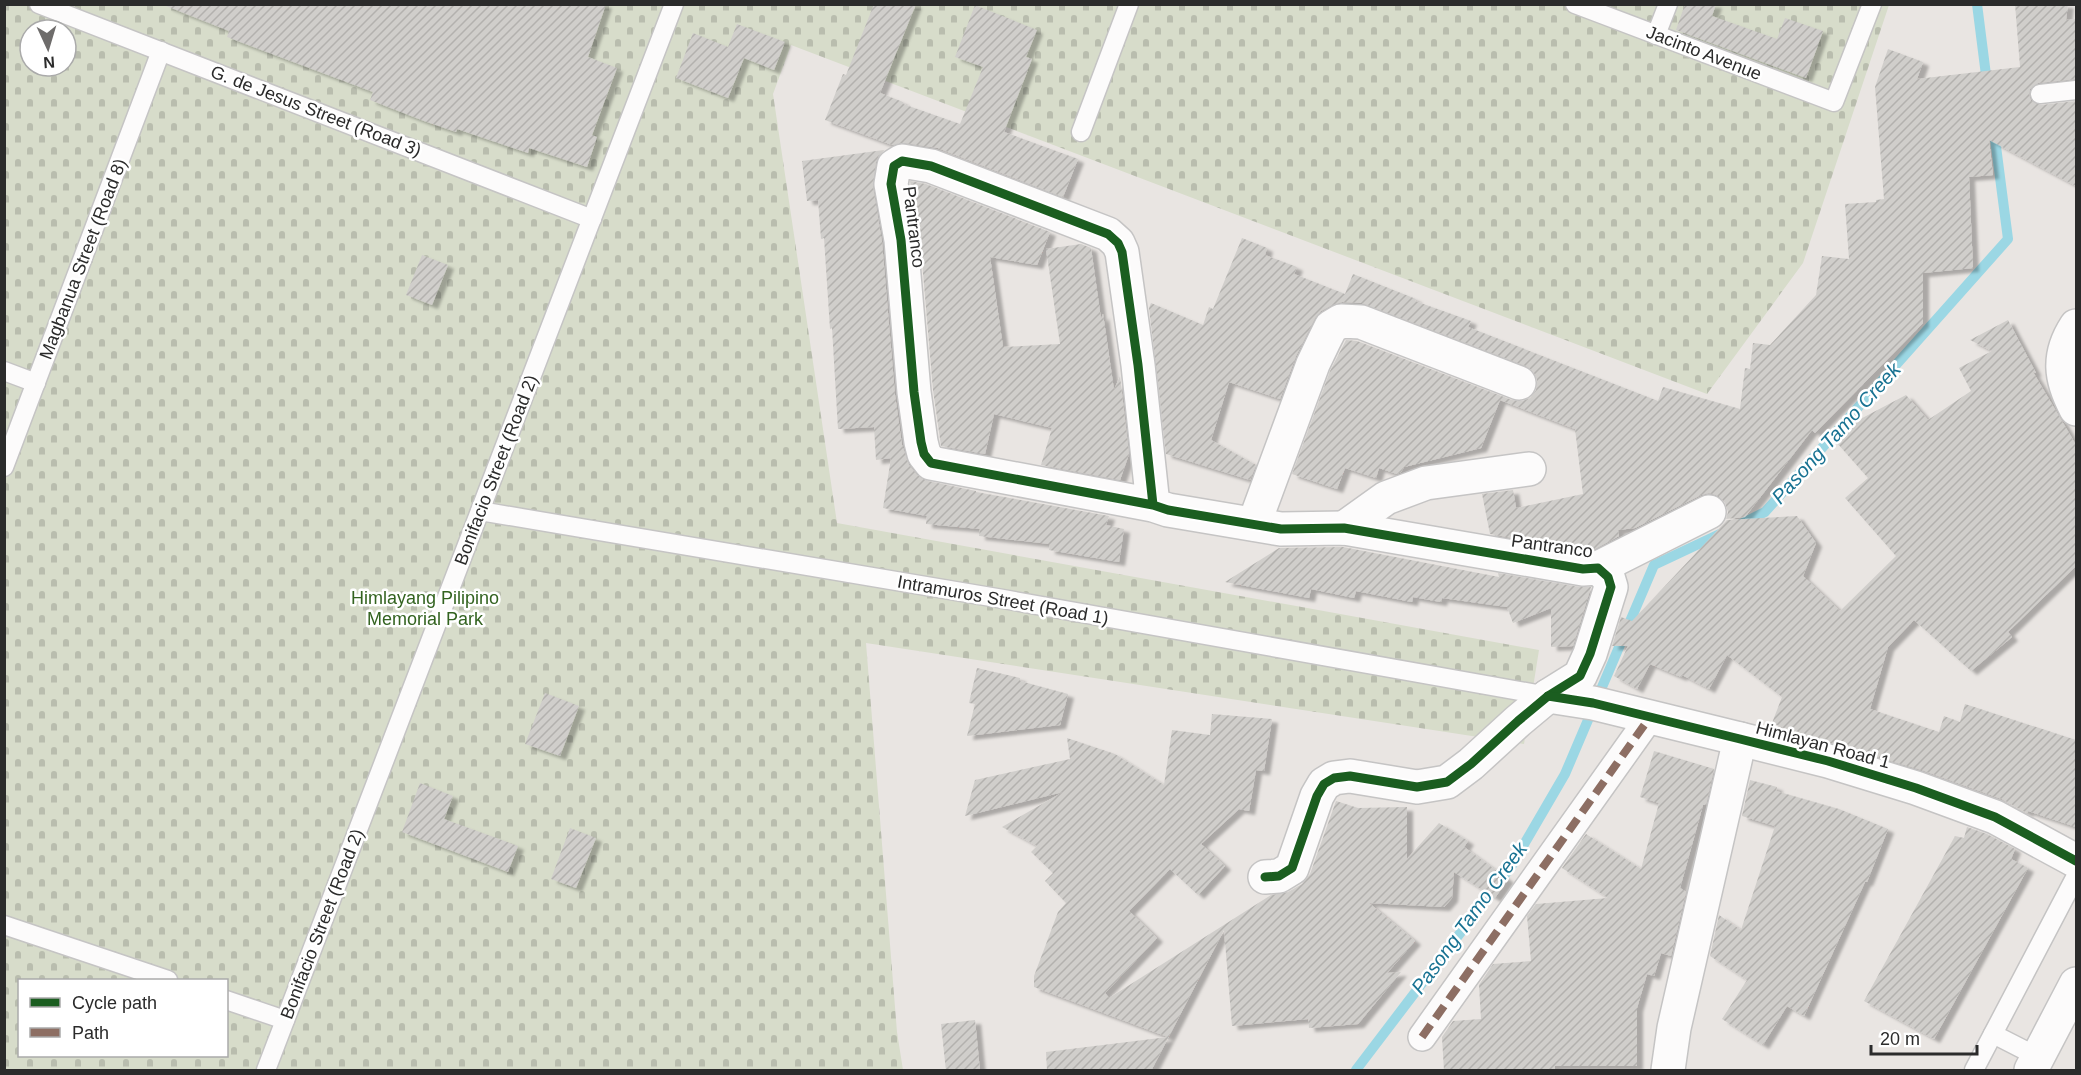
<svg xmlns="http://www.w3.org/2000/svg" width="2081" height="1075" font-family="Arial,sans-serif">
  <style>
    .cemetery { fill: url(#cemetery-stones); fill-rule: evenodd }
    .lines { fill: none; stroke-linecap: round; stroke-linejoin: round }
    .stream { stroke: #9bd7e4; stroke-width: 10 }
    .building { fill: url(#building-hatch); filter: url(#shadow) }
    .service-casing { stroke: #c5c4c4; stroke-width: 21 }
    .pedestrian-casing { stroke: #c5c4c4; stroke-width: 30 }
    .minor-casing { stroke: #c5c4c4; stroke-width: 36 }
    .service { stroke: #fcfbfb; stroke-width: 18 }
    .pedestrian { stroke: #fcfbfb; stroke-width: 27 }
    .minor { stroke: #fcfbfb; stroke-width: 33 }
    .quiet { stroke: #8d6e63; stroke-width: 8; stroke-dasharray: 15 8; stroke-linecap: butt }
    .cycleway-casing { stroke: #fff; stroke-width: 13 }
    .cycleway { stroke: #1b5e20; stroke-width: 9 }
    .labels { text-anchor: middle; stroke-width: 5; stroke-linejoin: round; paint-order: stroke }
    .street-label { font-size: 18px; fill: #2b2b2b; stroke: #fff }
    .park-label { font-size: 18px; fill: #336320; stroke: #fff }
    .water-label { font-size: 20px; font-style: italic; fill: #187292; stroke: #fff }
  </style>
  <defs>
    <pattern id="cemetery-stones" width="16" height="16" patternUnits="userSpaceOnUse" patternTransform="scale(1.5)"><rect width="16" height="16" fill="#d7dcca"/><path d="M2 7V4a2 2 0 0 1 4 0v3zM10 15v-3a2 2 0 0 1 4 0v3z" fill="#b9bdae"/></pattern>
    <pattern id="building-hatch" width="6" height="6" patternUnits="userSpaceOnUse" patternTransform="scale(1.5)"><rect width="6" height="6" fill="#d0cecb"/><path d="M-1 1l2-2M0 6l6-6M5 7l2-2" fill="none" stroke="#b3b1ae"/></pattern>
    <filter id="shadow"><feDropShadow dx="6" dy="4" stdDeviation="1.5" flood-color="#0004"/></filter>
  </defs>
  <rect width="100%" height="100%" fill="#e9e5e2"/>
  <path class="cemetery" d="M 5,5 L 1889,5 L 1803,263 L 1707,394 L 791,45 L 773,94 L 837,523 L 1539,650 L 1524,744 L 866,643 L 897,1032 L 903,1070 L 5,1070 ZM 30,30 L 66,30 L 66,66 L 30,66 ZM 20,980 L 226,980 L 226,1056 L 20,1056 Z"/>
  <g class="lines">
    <g class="stream">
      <polyline points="1977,4 1987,83"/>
      <polyline points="1739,525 1765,512 2008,239 1994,131"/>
      <polyline points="1356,1070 1512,865 1565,774 1654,565 1722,533"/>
    </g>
  </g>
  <g class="building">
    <polygon points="166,4 606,4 588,57 617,68 592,135 597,137 587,167 529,148 528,153 457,129 456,132 424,121 370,100 373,92 227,37 229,31 166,6"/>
    <polygon points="874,4 916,4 880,93 903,102 903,104 960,124 983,67 955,57 975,5 1037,30 1026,57 1032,59 1004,132 1078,159 1063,197 938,148 905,143 892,145 825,120 843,74 846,75"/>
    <polygon points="1685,4 1716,4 1712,16 1777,39 1785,18 1823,31 1806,78 1676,30"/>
    <polygon points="2015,4 2068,4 2066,20 2076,19 2076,79 2038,83 2030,89 2029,95 2031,101 2041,105 2076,101 2076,186 1989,140 1993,175 1969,177 1973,268 1923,273 1923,323 1815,433 1812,430 1745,517 1726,519 1728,512 1725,503 1719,496 1709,493 1701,495 1635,528 1618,530 1619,536 1593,550 1584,550 1490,534 1482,494 1513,490 1516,508 1583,494 1575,429 1500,400 1481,448 1404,467 1401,472 1397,474 1379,468 1376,478 1345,468 1337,489 1292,474 1330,371 1346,340 1357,341 1512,400 1522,401 1530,398 1536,390 1537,380 1533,371 1526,366 1362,303 1342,302 1332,305 1321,311 1315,318 1296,356 1280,399 1229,382 1211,440 1256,465 1250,480 1166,454 1149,308 1151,303 1203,325 1209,307 1213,309 1242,238 1267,248 1265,255 1297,267 1294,274 1345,294 1353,274 1416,299 1415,301 1471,321 1468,327 1658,401 1663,387 1740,409 1745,368 1750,369 1753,343 1770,345 1816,295 1822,256 1849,259 1845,204 1876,202 1876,200 1884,199 1875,87 1888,49 1923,62 1917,79 2020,67"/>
    <polygon points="737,24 785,42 774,70 744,58 728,98 676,78 693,33 728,47"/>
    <polygon points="884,150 879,155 876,162 873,187 882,242 895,395 902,445 909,465 917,475 928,481 976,491 976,492 1109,516 1106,525 1124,529 1119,562 1049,550 1050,544 979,536 980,529 926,524 927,516 883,508 891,458 876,460 874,427 838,429 832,328 830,329 824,238 821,239 818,200 807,201 802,161"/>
    <polygon points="910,181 926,184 1050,232 1037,265 990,257 1003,347 1060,344 1046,249 1081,244 1091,248 1101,319 1103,314 1114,390 1120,376 1129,454 1120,480 1041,465 1052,428 994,414 985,454 941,446 933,390 920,238"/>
    <polygon points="422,255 448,265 432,305 406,295"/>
    <polygon points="2008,320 2036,373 2033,372 2076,445 2076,566 2008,632 2012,637 1971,671 1914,620 1888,647 1870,709 1939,732 1944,716 1960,722 1965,704 2076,740 2076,827 2028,811 2027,813 2002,799 1922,770 1804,736 1772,723 1782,697 1727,655 1709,689 1682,675 1681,677 1650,664 1637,689 1614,676 1628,646 1612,646 1621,617 1632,621 1727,520 1797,516 1816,543 1803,576 1840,611 1896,556 1845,498 1868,478 1830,435 1906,395 1928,420 1971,391 1959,368 1992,351 1970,340"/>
    <polygon points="1343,547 1499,577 1498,573 1580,587 1591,587 1573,646 1551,647 1551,608 1513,623 1507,607 1442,598 1441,602 1413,597 1412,602 1356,591 1354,598 1311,589 1309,598 1225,582 1279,548"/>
    <polygon points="977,668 1020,678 1020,681 1068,694 1060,725 967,736 975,704 969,703"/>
    <polygon points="545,693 579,706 560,756 525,744"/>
    <polygon points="1212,714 1272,719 1264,771 1256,770 1249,811 1239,809 1201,844 1225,866 1198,895 1170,869 1129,911 1157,938 1105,993 1109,998 1271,895 1288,892 1302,884 1310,874 1336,801 1358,808 1407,807 1407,859 1439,823 1468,841 1464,847 1508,879 1495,898 1454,872 1452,898 1444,907 1369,903 1415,941 1387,973 1401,972 1358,1024 1309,1028 1308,1019 1232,1026 1224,930 1151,1071 1047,1071 1046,1052 1168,1037 1034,987 1034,976 1058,912 1066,903 1045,881 1053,873 1031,852 1037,846 1002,827 1063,792 965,816 975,780 1070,759 1067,738 1115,754 1164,785 1172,730 1210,735"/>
    <polygon points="1654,751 1714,769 1706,805 1703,805 1680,888 1686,892 1671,956 1661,953 1654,976 1647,974 1637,1008 1637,1066 1555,1066 1555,1071 1444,1071 1442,1037 1453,1021 1481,1019 1479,985 1493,964 1531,961 1527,916 1536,904 1608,898 1562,868 1586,834 1641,869 1659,803 1640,797"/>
    <polygon points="1750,780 1777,787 1776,791 1839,809 1888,829 1867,882 1865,882 1804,1016 1787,1006 1763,1045 1722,1019 1747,980 1710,956 1719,915 1741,930 1775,826 1742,816"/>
    <polygon points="420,783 453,796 444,819 518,846 508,872 402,832"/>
    <polygon points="1967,827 1987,834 2015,849 2011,859 2028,868 1934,1039 1864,1001 1955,836 1964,838"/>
    <polygon points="570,828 596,838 576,888 551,879"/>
    <polygon points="975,1020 980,1071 946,1071 941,1024"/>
  </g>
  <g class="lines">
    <defs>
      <g id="service">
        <polyline points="39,4 592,219"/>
        <polyline points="1575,4 1834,102 1872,4"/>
        <polyline points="1656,35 1668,4"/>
        <polyline points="2040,94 2076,90"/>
        <polyline points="1081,132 1129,4"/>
        <polyline points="4,371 36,383"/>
        <polyline points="4,467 161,51"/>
        <polyline points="480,511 1003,599 1548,696"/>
        <polyline points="4,925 168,980"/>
        <polyline points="226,1000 285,1020"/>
        <polyline points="1993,1034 2038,1057"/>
        <polyline points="266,1070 674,4"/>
        <polyline points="1974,1070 2076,876"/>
      </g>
      <polyline id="pedestrian" points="1422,1037 1650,717"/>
      <g id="minor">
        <path d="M 2076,326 C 2057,355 2060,379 2076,409"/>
        <polyline points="1153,505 1138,365 1122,252 1118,243 1108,234 931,166 902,161 894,166 891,184 901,240 914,392 921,442 924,454 931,463 1153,505 1168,510 1281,529 1344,528 1583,569 1598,568 1608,577 1611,587 1590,654 1580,676 1548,696 1518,721 1471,764 1447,782 1417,787 1350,776 1334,778 1324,784 1317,796 1292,868 1279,876 1265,877"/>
        <polyline points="1254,524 1313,364 1324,341 1331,327 1341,321 1361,322 1519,383"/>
        <polyline points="1344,528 1386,498 1426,483 1529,469"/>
        <polyline points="1598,568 1709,512"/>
        <polyline points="1548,696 1593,703 1740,739 1828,761 1916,788 1995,817 2076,861"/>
        <polyline points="1668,1070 1674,1028 1740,739"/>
        <polyline points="2031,1070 2076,984"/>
      </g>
    </defs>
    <use href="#service" class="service-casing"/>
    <use href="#pedestrian" class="pedestrian-casing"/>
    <use href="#minor" class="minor-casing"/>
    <use href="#service" class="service"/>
    <use href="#pedestrian" class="pedestrian"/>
    <use href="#minor" class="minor"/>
    <polyline class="quiet" points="1422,1037 1650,717"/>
    <defs>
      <g id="cycleway">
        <polyline points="1153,505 1138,365 1122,252 1118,243 1108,234 931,166 902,161 894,166 891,184 901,240 914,392 921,442 924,454 931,463 1153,505 1168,510 1281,529 1344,528 1583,569 1598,568 1608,577 1611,587 1590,654 1580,676 1548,696 1518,721 1471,764 1447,782 1417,787 1350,776 1334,778 1324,784 1317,796 1292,868 1279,876 1265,877"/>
        <polyline points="1548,696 1593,703 1740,739 1828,761 1916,788 1995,817 2076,861"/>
      </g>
    </defs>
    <use href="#cycleway" class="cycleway-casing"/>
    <use href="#cycleway" class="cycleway"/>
  </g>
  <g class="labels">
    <g class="street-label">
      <text transform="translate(1704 53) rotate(21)" y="6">Jacinto Avenue</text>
      <text transform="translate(316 111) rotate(21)" y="6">G. de Jesus Street (Road 3)</text>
      <text transform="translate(914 227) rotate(83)" y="6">Pantranco</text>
      <text transform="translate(83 259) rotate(-69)" y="6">Magbanua Street (Road 8)</text>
      <text transform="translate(496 470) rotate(-69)" y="6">Bonifacio Street (Road 2)</text>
      <text transform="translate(1552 546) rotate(8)" y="6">Pantranco</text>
      <text transform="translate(1003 600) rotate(10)" y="6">Intramuros Street (Road 1)</text>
      <text transform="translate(1823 745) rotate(15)" y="6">Himlayan Road 1</text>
      <text transform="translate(322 924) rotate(-69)" y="6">Bonifacio Street (Road 2)</text>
    </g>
    <g class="park-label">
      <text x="425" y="604">Himlayang Pilipino<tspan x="425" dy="21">Memorial Park</tspan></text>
    </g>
    <g class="water-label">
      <text transform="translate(1836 433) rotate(-48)" y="7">Pasong Tamo Creek</text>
      <text transform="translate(1469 918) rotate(-54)" y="7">Pasong Tamo Creek</text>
    </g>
  </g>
  <rect width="2081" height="1075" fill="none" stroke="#2b2b2b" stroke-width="12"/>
  <rect x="18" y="979" width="210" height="78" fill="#ffffff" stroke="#aaaaaa" stroke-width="1.5"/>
  <rect x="30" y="998" width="30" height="9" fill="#1b5e20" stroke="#aaaaaa" stroke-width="1.5"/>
  <text x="72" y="1009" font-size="18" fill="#2b2b2b">Cycle path</text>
  <rect x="30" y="1028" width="30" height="9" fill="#8d6e63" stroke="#aaaaaa" stroke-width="1.5"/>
  <text x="72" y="1039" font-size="18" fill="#2b2b2b">Path</text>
  <g transform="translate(48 48) rotate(176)"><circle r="28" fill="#ffffff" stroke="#aaaaaa" stroke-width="1.5"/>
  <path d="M0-4.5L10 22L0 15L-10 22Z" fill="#6e6c6b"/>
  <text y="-9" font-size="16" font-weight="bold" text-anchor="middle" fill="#2b2b2b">N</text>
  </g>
  <path d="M1871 1045v9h106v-9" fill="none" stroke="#2b2b2b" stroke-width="3"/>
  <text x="1880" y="1045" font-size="18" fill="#2b2b2b" stroke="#ffffff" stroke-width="4.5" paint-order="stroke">20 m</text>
</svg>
